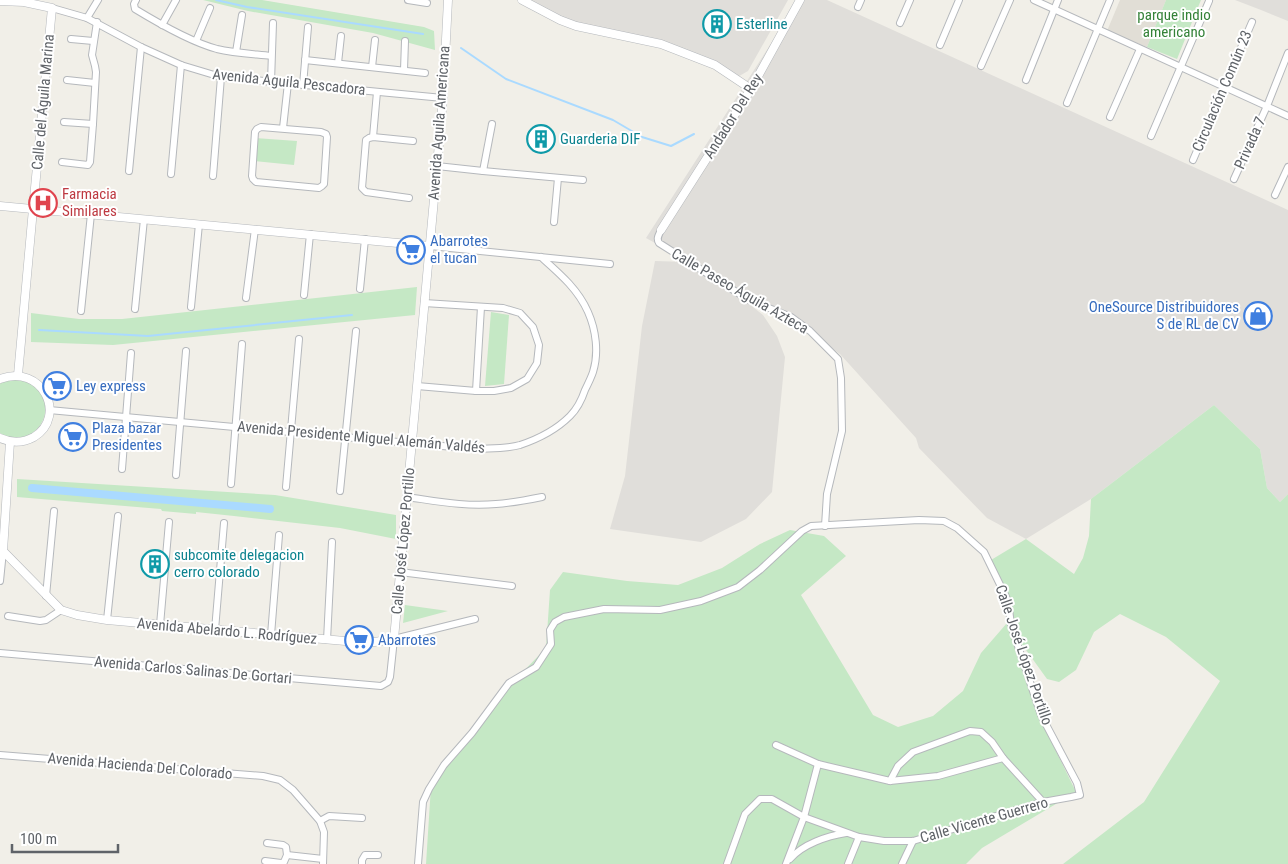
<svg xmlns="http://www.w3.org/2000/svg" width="1288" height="864" font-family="'Roboto Condensed',sans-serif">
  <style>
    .industrial { fill: #e0deda }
    .education { fill: #e1ded6 }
    .green { fill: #c5e8c5 }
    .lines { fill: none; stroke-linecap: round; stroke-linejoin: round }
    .stream { stroke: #aadaff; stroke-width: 2 }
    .canal { stroke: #aadaff; stroke-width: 8 }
    .minor-casing { stroke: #b5b8bc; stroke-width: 8 }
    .tertiary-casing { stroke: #b5b8bc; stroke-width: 9 }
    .minor { stroke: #fff; stroke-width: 6 }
    .tertiary { stroke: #fff; stroke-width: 8 }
    .labels { text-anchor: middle; stroke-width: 4; stroke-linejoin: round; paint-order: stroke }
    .park-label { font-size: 15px; fill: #348238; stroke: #fff }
    .culture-label { font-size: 15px; fill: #0d838f; stroke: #fff; text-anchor: start }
    .street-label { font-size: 15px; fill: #5f6368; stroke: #fff }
    .health-label { font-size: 15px; fill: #be3a42; stroke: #fff; text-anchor: start }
    .shop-label { font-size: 15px; fill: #366cbe; stroke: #fff; text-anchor: start }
  </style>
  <rect width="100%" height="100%" fill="#f1efe8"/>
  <g class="industrial">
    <polygon points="520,0 788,0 748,71 734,79 709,65 654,44 598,34"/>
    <polygon points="799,0 827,0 1288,210 1288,494 1280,502 1267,488 1260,449 1214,405 1091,499 1026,539 987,518 919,448 916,438 840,354 795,321 646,238"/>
    <polygon points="1235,0 1288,0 1288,21 1261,10"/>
    <polygon points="655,261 686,262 716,278 763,315 777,336 785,357 772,492 746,519 701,542 610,529 625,476 642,326"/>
  </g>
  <polygon class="education" points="1120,0 1166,0 1147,47 1107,31"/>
  <g class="green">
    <polygon points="203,0 262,0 424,27 434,31 435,50 373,33 248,11"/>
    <polygon points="1166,0 1201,0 1177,59 1147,47"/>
    <polygon points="255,138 297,141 294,165 253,161"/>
    <polygon points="417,287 415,315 113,345 31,342 31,313 79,319 122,319"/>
    <polygon points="491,312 509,315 504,384 485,386"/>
    <path d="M 14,379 C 20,380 27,380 32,384 C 56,399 46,436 18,438 C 12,438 5,437 0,433 L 0,384 L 4,381 Z"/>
    <polygon points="1214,405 1260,449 1267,488 1280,502 1288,494 1288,864 1063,864 1144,802 1220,681 1166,637 1120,614 1094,632 1076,670 1059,682 1047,679 1016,636 1039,716 1076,792 982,848 966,864 426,864 431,786 512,683 546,648 550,590 563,572 627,581 678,585 722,568 760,544 790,530 824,536 846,556 801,595 873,715 898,727 933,716 963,691 981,653 1007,623 1003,600 991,560 1026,539 1074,574 1083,558 1089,536 1091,499"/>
    <polygon points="17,479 275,495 396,515 396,539 340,528 234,516 196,512 196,514 162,511 161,509 17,497"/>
    <polygon points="405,605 448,611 403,623"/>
  </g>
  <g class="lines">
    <g class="stream">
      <polyline points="216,0 247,7 423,34"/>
      <polyline points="461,48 506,79 613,120 642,137 671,146 694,134"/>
      <polyline points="39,330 148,336 352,315"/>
    </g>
    <polyline class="canal" points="32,488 270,509"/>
    <defs>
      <g id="minor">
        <path d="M 136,0 L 134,4 L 135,9 C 158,23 191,42 217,49 C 234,53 253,54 271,56"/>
        <polyline points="408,0 427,3"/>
        <polyline points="1034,0 1288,116"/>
        <polyline points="858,7 861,0"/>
        <polyline points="52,8 87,18 141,47 181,65 221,77 443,98"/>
        <polyline points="87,18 98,0"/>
        <polyline points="900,23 910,0"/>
        <polyline points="162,25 176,0"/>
        <polyline points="71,39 93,41"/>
        <polyline points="196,41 210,8"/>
        <polyline points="940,45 959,0"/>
        <polyline points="236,52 242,15"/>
        <polyline points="305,60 425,73"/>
        <polyline points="338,63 341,36"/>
        <polyline points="981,66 1010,0"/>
        <polyline points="372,67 375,40"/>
        <polyline points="404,70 405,41"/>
        <polyline points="67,80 95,83"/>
        <polyline points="1026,80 1058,0"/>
        <polyline points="271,82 273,23"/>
        <polyline points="303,85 308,27"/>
        <polyline points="1067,103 1110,0"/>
        <polyline points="1110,117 1140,49"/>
        <polyline points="64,122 93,124"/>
        <polygon points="261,127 321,132 326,134 327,137 324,184 322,186 319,188 256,182 253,179 252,176 255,132 257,129"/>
        <polyline points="283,128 288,83"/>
        <polyline points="1151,136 1209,1"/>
        <polyline points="373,137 377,92"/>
        <polyline points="1193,160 1252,22"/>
        <polyline points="62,162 88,165 90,162 93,124 96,72 95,66 92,55 97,22"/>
        <polyline points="437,166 483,171 583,180"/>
        <polyline points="129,171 141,47"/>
        <polyline points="483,171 492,124"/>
        <polyline points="171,174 181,65"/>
        <polyline points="213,176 221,77"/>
        <polyline points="1234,179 1267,106 1288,53"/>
        <polyline points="1275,195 1288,167"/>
        <polyline points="409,198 366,192 362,188 366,140 369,138 373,137 413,141"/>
        <polyline points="554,222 558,178"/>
        <path d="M 661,230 C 659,235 656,238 659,243 L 749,300 L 791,317 L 810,331 L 838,359 L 841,378 L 842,431 L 827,494 L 825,526"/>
        <polyline points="430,246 610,264"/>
        <polyline points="360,289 365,239"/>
        <polyline points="304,295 310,234"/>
        <polyline points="246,298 255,229"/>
        <polyline points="191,307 199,224"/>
        <polyline points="135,309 144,219"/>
        <polyline points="81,311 91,214"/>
        <polyline points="417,386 476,391 494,391 511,388 527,379 537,363 539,345 533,327 520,313 503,308 424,303"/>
        <polyline points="476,391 481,307"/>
        <path d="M 49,410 L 475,449 C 490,448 506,449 520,445 C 538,439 557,429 570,416 C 577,409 582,399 585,390 C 588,384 591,378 593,372 C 599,353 596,330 588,312 C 578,289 559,273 541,257"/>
        <polyline points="122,469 131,353"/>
        <polyline points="176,475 186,351"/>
        <polyline points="231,484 242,344"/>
        <polyline points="286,487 299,339"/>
        <polyline points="340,491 356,331"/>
        <path d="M 407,497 C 436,501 466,507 496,504 C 512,503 527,500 542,497"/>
        <polyline points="400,572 512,586"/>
        <polyline points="0,581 3,551"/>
        <polyline points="46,596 54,511"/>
        <polyline points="8,616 40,621 46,620 61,610"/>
        <polyline points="107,620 118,516"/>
        <polyline points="160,625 169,522"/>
        <polyline points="215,630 224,523"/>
        <polyline points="271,635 279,535"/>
        <polyline points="327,640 332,542"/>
        <polyline points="0,653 381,686 388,682 390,677 394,639 475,619"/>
        <polyline points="776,745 818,764 890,781 938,776 1003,758 1043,802"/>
        <polyline points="0,755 263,776 280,780 293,790 320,821 324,832 323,864"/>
        <polyline points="890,781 898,766 913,752 970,731 981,732 992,742 1003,758"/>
        <polyline points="320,821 329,816 362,818"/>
        <polyline points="287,855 323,859"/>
        <path d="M 790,859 C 803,844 827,836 846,833"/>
        <polyline points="265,861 281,863 284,862 287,855 286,847 283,845 267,843"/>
        <polyline points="362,864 362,860 365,855 378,855"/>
        <polyline points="418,864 423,802 429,789 444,765 472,733 509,683 536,667 551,644 550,630 555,622 564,617 604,609 660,610 701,601 738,587 760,570 802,531 811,526 919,520 944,521 957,528 984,552 1008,601 1011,625 1041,715 1077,783 1080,795 1071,797 1043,802 913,841 884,841 859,837 804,817 772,799 760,799 745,814 727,864"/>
        <polyline points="786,864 804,817 818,764"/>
        <polyline points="848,864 859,837"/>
        <polyline points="902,864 913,841"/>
      </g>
      <g id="tertiary">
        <polyline points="522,0 560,20 576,26 661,44 715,65 751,89"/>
        <polyline points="0,1 24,2 52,8 33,209 18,375"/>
        <polyline points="0,206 430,246"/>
        <polyline points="661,230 751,89 800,0"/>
        <path d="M 0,379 C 42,363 68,416 34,437 C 23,443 11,443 0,438"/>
        <polyline points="10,442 3,551 61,610 77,615 107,620 368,643 394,639 437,166 443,98 448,0"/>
      </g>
    </defs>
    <use href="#minor" class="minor-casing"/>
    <use href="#tertiary" class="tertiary-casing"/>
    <use href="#minor" class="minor"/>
    <use href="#tertiary" class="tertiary"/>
  </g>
  <defs>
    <symbol id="building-ring" viewBox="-11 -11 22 22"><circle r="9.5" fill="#fff" stroke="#0f9aa8" stroke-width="1.5"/><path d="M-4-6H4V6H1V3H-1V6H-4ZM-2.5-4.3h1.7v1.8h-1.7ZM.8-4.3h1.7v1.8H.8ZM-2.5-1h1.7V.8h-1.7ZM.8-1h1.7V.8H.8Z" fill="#0f9aa8"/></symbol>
    <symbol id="hospital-ring" viewBox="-11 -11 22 22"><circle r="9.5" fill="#fff" stroke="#e0444e" stroke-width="1.5"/><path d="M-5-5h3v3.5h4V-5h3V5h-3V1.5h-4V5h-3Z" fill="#e0444e"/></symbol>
    <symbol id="supermarket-ring" viewBox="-11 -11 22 22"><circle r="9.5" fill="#fff" stroke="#3f7fe0" stroke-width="1.5"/><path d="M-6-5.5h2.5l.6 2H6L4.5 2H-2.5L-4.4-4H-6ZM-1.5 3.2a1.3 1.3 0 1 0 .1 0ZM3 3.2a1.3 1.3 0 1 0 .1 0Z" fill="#3f7fe0"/></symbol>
    <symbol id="shop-ring" viewBox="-11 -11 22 22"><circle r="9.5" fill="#fff" stroke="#3f7fe0" stroke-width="1.5"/><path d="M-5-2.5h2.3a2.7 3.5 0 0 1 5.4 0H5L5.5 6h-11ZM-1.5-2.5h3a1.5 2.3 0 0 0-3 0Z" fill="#3f7fe0"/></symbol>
  </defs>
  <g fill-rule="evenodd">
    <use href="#building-ring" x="701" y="8" width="32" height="32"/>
    <use href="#building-ring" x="525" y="123" width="32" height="32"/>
    <use href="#hospital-ring" x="27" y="187" width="32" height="32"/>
    <use href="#supermarket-ring" x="395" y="234" width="32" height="32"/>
    <use href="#shop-ring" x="1242" y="300" width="32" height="32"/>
    <use href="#supermarket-ring" x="41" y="370" width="32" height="32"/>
    <use href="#supermarket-ring" x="57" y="421" width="32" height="32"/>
    <use href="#building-ring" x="139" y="548" width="32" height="32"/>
    <use href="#supermarket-ring" x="343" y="624" width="32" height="32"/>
  </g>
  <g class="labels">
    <g class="park-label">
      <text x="1174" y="20">parque indio<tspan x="1174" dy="17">americano</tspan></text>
    </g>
    <g class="culture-label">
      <text x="736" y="29">Esterline</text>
      <text x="560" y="144">Guarderia DIF</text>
      <text x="174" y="560">subcomite delegacion<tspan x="174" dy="17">cerro colorado</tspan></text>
    </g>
    <g class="street-label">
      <text transform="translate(289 82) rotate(6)" y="5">Avenida Aguila Pescadora</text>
      <text transform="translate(1222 91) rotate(-67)" y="5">Circulación Común 23</text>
      <text transform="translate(43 102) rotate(-85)" y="5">Calle del Águila Marina</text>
      <text transform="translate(733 116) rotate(-58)" y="5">Andador Del Rey</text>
      <text transform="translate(439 123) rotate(-86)" y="5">Avenida Aguila Americana</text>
      <text transform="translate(1250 143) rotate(-66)" y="5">Privada 7</text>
      <text transform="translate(740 291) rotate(30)" y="5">Calle Paseo Águila Azteca</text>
      <text transform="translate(361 437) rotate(5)" y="5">Avenida Presidente Miguel Alemán Valdés</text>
      <text transform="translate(403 541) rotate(-85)" y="5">Calle José López Portillo</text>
      <text transform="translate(227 631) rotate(5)" y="5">Avenida Abelardo L. Rodríguez</text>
      <text transform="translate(1024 655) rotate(71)" y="5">Calle José López Portillo</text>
      <text transform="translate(193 670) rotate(5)" y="5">Avenida Carlos Salinas De Gortari</text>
      <text transform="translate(140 766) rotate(5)" y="5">Avenida Hacienda Del Colorado</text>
      <text transform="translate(984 820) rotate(-16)" y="5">Calle Vicente Guerrero</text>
    </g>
    <g class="health-label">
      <text x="62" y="199">Farmacia<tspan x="62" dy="17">Similares</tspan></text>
    </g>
    <g class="shop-label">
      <text x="430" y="246">Abarrotes<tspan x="430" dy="17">el tucan</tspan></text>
      <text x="1239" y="312" text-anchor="end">OneSource Distribuidores<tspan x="1239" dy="17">S de RL de CV</tspan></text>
      <text x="76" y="391">Ley express</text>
      <text x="92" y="433">Plaza bazar<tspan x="92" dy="17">Presidentes</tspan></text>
      <text x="378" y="645">Abarrotes</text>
    </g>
  </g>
  <path d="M12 844v8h106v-8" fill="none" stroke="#5f6368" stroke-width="2.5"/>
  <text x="20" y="844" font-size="15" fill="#5f6368" stroke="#ffffff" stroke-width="4" paint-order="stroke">100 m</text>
</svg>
